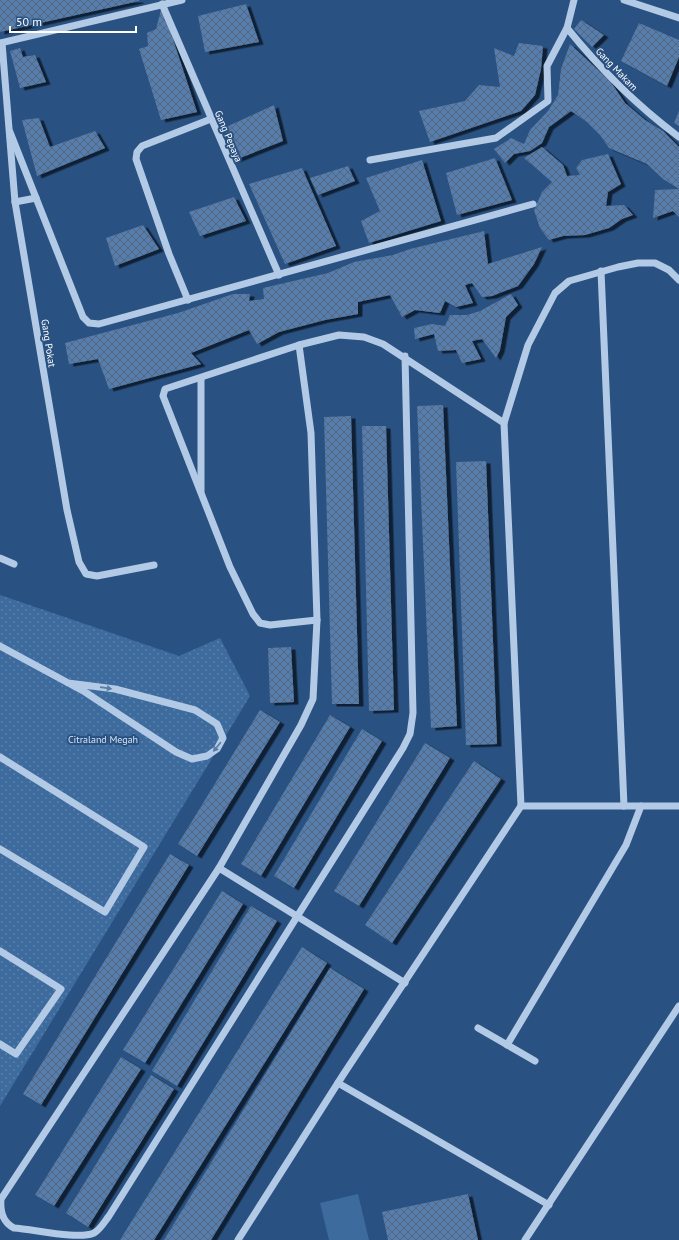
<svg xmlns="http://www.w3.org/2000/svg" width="679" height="1240" font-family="'PT Sans',sans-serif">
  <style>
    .grass { fill: #3e6b9e }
    .park { fill: url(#park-dots) }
    .building { fill: url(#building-cross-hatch); filter: url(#shadow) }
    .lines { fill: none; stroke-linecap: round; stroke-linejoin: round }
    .minor { stroke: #b2cae5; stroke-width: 7 }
    .oneway { fill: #597ba4 }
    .labels { text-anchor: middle; stroke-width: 4; stroke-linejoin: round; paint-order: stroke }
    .street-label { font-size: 10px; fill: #fff; stroke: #295181 }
    .park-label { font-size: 10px; fill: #d4e3f5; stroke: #295181 }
  </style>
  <defs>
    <pattern id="park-dots" width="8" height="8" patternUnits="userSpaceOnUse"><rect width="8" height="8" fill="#3e6b9e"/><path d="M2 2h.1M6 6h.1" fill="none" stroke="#5b81ad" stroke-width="1.8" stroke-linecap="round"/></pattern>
    <pattern id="building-cross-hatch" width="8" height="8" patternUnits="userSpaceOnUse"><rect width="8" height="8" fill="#567dab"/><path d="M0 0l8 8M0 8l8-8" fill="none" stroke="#526780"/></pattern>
    <filter id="shadow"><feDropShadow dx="4.5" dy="2.5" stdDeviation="0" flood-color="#0009"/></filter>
  </defs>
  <rect width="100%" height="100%" fill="#295181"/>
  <polygon class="grass" points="358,1194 369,1240 329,1240 320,1203"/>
  <polygon class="park" points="0,595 179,656 220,638 250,696 0,1106"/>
  <g class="building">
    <polygon points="0,0 139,0 139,1 0,32"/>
    <polygon points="246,4 259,42 205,52 198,16"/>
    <polygon points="162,6 197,112 161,120 139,49 148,46 147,33 156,29"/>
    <polygon points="581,20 604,35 592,47 574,29"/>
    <polygon points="639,23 679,40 679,57 667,86 621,61"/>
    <polygon points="519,43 543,46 541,69 535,95 521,111 430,142 419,111 465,101 479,85 500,87 494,48 514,56"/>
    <polygon points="570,44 610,81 625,103 645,120 663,131 679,147 679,217 673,211 653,218 655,190 679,189 663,179 647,164 609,148 600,135 587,122 571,111 549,127 542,143 530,151 514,154 505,163 494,149 511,138 524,144 530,130 548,111 558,95 561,69"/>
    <polygon points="20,48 23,57 35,55 46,82 20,88 10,51"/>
    <polygon points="274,105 283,141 235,160 224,128"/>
    <polygon points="679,111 679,126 674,123"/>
    <polygon points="39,118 50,147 95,131 105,148 37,176 22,120"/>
    <polygon points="542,147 563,165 567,176 580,175 576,168 582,160 608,154 621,184 608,192 606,206 624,205 633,215 622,219 609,228 585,235 563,236 549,240 540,228 534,210 542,192 552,182 524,158"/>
    <polygon points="495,158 512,200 457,215 446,173"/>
    <polygon points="422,160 441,221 369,243 361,221 380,211 366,178"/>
    <polygon points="348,166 355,181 318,195 310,178"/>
    <polygon points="302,168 336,246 285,264 249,184"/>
    <polygon points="234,197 246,221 200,236 189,212"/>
    <polygon points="143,225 159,249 115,266 106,238"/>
    <polygon points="484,231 488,264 542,247 534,264 518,286 492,296 482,297 472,283 465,285 473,303 456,307 445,301 440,313 415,310 402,317 390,295 358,302 358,314 325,320 279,332 257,344 249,330 191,353 201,364 109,389 98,359 69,364 65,343 178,313 233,294 250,294 249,301 264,299 263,288 328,273 354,262 393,255 410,249"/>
    <polygon points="511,294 518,305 506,317 500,350 496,358 482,339 472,341 481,359 462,363 456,350 438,351 434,334 415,339 414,328 432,324 445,326 450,315 467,315 480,311"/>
    <polygon points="443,405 457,726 431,728 417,406"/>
    <polygon points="351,416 359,704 332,704 324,417"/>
    <polygon points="362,426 386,426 394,710 369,711"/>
    <polygon points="486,461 497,744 466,745 456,462"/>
    <polygon points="291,647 294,702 270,703 268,648"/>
    <polygon points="260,710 280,722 197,856 178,844"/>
    <polygon points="330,715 350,727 261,876 241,864"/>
    <polygon points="362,729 382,741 294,888 274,876"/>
    <polygon points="425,743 450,758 359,906 334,891"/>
    <polygon points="474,761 501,779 392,943 365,925"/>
    <polygon points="170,854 189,865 41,1105 23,1094"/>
    <polygon points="222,891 243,904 145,1063 123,1050"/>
    <polygon points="251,906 277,921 177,1086 152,1071"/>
    <polygon points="302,947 327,963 154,1240 120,1240"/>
    <polygon points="330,968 364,989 211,1240 164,1240"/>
    <polygon points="121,1057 141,1069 54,1206 35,1195"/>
    <polygon points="151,1075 174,1089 88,1227 66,1213"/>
    <polygon points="468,1194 478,1240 388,1240 382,1212"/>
  </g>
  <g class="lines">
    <g class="minor">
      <path d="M 574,0 L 567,28 C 601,70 636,105 679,137"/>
      <polyline points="624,0 679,18"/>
      <polyline points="162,4 279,275"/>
      <polyline points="0,43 182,0"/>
      <polyline points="2,43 15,202 67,510 79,562 86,574 97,576 154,565"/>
      <polyline points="10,132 83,317 89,323 99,324 533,204"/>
      <polyline points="370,160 496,138 548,101 547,66 567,28"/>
      <polyline points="15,202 36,198"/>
      <polyline points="601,271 624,806"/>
      <polyline points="188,300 169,254 136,159 137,152 142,146 211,119"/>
      <polyline points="299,345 165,389 163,396 230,567 253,614 260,623 270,625 317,620"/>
      <path d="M 405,356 L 413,713 L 410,734 L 403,748 L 109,1216 C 105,1221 100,1230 94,1233 C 78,1240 33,1229 14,1228 C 2,1222 0,1211 1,1199 L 219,868 L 301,725 L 313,699 L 317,620 L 311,433 L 299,345 L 339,335 L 364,337 L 383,344 L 504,423"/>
      <polyline points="201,379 201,491"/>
      <polyline points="0,558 14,564"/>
      <polyline points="0,646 85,692 176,752 192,759 207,756 217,749 223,738 217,724 195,710 115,689 68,683"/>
      <polyline points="0,757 144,847 105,912 0,849"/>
      <polyline points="521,806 679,806"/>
      <polyline points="219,868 405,983"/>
      <polyline points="0,951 61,989 16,1054 0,1044"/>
      <polyline points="478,1028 535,1061"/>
      <polyline points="507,1045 626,845 641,806"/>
      <polyline points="338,1083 549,1205"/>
      <polyline points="238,1240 343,1075 521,806 504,423 528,345 555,293 569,281 618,267 638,263 655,263 669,270 679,280"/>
      <polyline points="525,1240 679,1006"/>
    </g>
  </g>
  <defs><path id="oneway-solid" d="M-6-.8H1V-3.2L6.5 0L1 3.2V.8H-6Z"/></defs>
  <g class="oneway">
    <use href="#oneway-solid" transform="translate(106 688) rotate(8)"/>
    <use href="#oneway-solid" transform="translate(217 747) rotate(129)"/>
  </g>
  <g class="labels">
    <g class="street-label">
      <text transform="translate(617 69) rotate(46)" y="4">Gang Makam</text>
      <text transform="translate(229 136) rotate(67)" y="4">Gang Pepaya</text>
      <text transform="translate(49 343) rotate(81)" y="4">Gang Pokat</text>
    </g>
    <g class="park-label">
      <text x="103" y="743">Citraland Megah</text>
    </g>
  </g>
  <path d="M10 26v6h126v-6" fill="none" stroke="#ffffff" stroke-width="2"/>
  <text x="16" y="26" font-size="12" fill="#ffffff" stroke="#295181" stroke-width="3" paint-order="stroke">50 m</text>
</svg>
